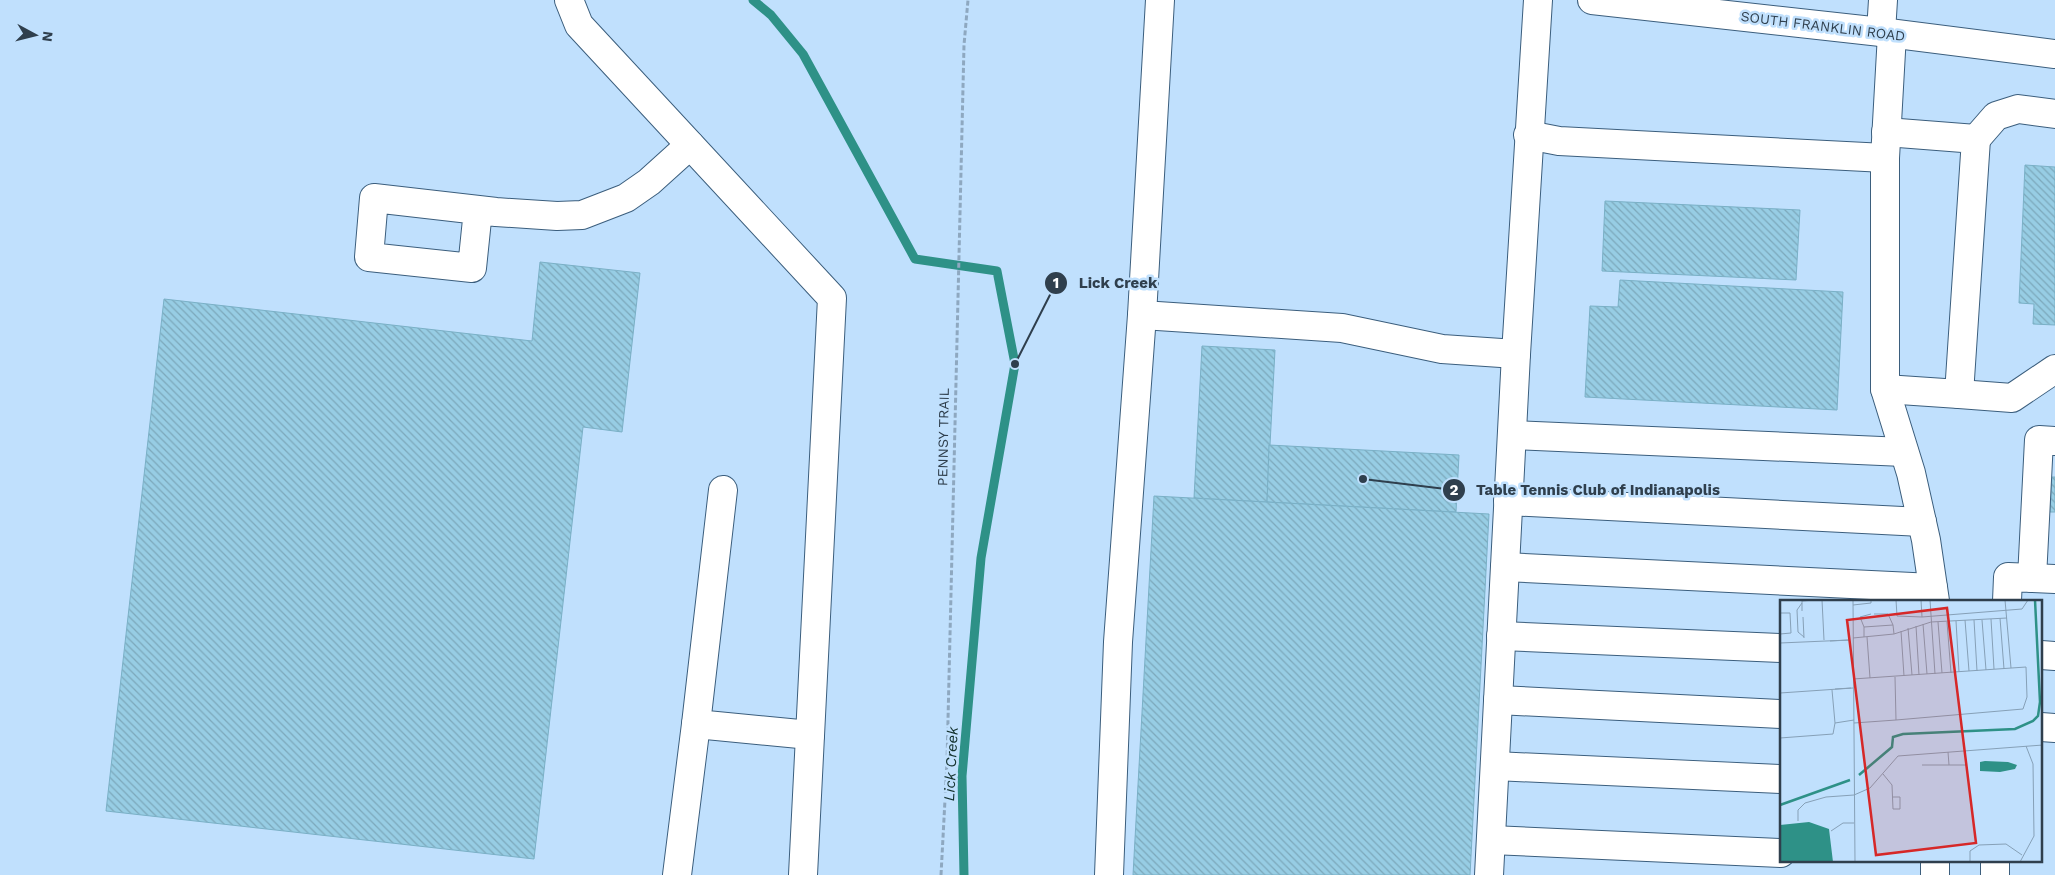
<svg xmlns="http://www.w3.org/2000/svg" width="2055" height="875" font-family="'Work Sans',sans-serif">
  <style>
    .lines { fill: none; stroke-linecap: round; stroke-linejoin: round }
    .stream { stroke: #2e9187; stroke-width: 9 }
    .building { fill: url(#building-back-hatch); stroke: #7ab0c6 }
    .minor-casing { stroke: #3b5e7d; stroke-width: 30 }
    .major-casing { stroke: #3b5e7d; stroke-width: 30 }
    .path { stroke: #8ea8c0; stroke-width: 3; stroke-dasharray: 5 2.5; stroke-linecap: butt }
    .minor { stroke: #fff; stroke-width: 28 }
    .major { stroke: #fff; stroke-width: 28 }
    .labels { text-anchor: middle; stroke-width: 5; stroke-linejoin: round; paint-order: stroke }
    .street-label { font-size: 14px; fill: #2f3f4d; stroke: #c0e0fd }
    .water-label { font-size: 15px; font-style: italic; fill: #12302c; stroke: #c0e0fd }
    .inset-river { fill: none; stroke: #2e9187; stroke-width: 2.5 }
    .inset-road { fill: none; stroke: #86a0b7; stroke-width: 1 }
    .view { fill: #d62828; fill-opacity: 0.15; stroke: #d62828; stroke-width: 2.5 }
    .inset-edge { fill: none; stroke: #2f3f4d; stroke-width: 2.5 }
    .leader { fill: none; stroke: #2f3f4d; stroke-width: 2 }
    .callout-dot { fill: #2f3f4d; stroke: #c0e0fd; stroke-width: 2 }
    .mark-label { font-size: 15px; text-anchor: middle; font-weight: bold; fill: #fff }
    .callout-label { font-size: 15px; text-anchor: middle; font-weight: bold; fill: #2f3f4d; stroke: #c0e0fd; stroke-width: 5; stroke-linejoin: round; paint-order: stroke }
  </style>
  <defs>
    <pattern id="building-back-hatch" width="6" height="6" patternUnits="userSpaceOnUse" patternTransform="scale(1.25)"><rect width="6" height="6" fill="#97cde4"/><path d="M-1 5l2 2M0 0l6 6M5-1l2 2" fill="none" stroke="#7ca8bb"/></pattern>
  </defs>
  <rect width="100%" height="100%" fill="#c0e0fd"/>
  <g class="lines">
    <polyline class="stream" points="753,0 771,15 803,54 915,259 997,271 1015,364 981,558 962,776 964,875"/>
  </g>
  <g class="building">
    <polygon points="2025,165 2055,167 2055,325 2033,324 2034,304 2019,303"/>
    <polygon points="1605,201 1800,210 1796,280 1602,271"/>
    <polygon points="540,262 640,273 622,432 583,427 534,859 106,811 164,299 532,341"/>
    <polygon points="1620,280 1843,292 1837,410 1585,397 1590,306 1618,307"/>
    <polygon points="1202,346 1275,350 1267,502 1194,498"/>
    <polygon points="1269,445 1459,455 1456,512 1267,502"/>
    <polygon points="2052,477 2055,477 2055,512 2050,512"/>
    <polygon points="1154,496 1489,514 1470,875 1133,875"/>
  </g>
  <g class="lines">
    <defs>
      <g id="minor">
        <polyline points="569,0 579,25 832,298 803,875"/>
        <polyline points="1160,0 1142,315 1342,328 1442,349 1516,354"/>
        <polyline points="1881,32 1883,0"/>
        <polyline points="1892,34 1885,158 1885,389 1911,473 1926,540 1935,601"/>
        <polyline points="1528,135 1559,141 1885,158"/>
        <polyline points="1976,139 1996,116 2018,109 2055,114"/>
        <polyline points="478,210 472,268 369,257 374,198 496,212 557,216 582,215 626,198 649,182 690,145"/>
        <polyline points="1885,389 1959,394 1976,139 1886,132"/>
        <polyline points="1959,394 2012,398 2055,369"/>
        <polyline points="1512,435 1904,452"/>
        <polyline points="723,490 696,724 810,735"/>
        <polyline points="1508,501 1922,522"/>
        <polyline points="1505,567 1933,588"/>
        <polyline points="2032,578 2039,440 2055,441"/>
        <polyline points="2007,601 2008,577 2055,579"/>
        <polyline points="1501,636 1781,648"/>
        <polyline points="2041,655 2055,656"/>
        <polyline points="1498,700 1781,714"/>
        <polyline points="2041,727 2055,728"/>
        <polyline points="1495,766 1781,779"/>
        <polyline points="1491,840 1781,853"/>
        <polyline points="677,875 696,724"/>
        <polyline points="1109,875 1118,642 1142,315"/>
        <polyline points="1489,875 1516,354 1538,0"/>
        <polyline points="1935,875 1935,861"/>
        <polyline points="1995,875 1995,861"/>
      </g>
      <polyline id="major" points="1592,0 1881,32 2055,54"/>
    </defs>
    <use href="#minor" class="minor-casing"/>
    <use href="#major" class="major-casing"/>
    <polyline class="path" points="941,875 947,762 964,45 968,0"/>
    <use href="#minor" class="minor"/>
    <use href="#major" class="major"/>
  </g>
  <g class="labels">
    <g class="street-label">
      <text transform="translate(1823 26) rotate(7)" y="5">SOUTH FRANKLIN ROAD</text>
      <text transform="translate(943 437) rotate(-89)" y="5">PENNSY TRAIL</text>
    </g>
    <g class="water-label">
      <text transform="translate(951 764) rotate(-87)" y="5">Lick Creek</text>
    </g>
  </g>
  <g transform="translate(1780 600)">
    <rect width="262" height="262" fill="#c0e0fd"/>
    <path d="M 205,161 L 228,162 L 237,165 L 235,169 L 220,172 L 200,171 L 200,162 ZM 29,222 L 49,229 L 53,262 L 0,262 L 0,225 Z" fill="#2e9187"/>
    <path class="inset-river" d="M 79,175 L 112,147 L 113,137 L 123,134 L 235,129 L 253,121 L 258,116 L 260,102 L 255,0M 0,205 L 70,180"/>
    <path class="inset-road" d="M 42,0 L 44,40M 73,0 L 75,262M 116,0 L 117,16 L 142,17M 141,0 L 142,17 L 242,9 L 248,0M 150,0 L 155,74M 225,0 L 231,68M 22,3 L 17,10 L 18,32 L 24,37M 73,5 L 91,3 L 91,0M 22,11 L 22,1 L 34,0M 0,13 L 10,13 L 11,33 L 0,34M 94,14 L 108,14 L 113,25M 23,17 L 24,38M 220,18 L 224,69M 211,19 L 214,69M 185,20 L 189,71M 194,20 L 197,71M 202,20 L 206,70M 176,21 L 179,72M 158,22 L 162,73M 167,22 L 171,73M 143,24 L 147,74M 136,26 L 139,75M 84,27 L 80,17 L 91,14M 128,28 L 132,75M 121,31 L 124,76M 84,37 L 84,27 L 113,25 L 114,34M 87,37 L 90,78M 73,38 L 114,34 L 151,22 L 227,18M 50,41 L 70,40M 0,43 L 69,40M 73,79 L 246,67 L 247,97 L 243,109 L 116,120M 55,89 L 71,88M 52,90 L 55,123M 0,93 L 73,88M 74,123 L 116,120 L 115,77M 0,138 L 53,134 L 55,123 L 74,120M 142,165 L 169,165 L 168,152M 169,165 L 187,165M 103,174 L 112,185 L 113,209 L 120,209 L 120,197 L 113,197M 18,221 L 18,210 L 25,203 L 46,197 L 74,195 L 90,188 L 118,156 L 263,145M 51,231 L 63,223 L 74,223M 190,261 L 190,251 L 199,245 L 226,244 L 242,255M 109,262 L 237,262M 240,262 L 254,236 L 253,164 L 246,146"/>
    <path class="view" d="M 167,8 L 196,243 L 96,255 L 67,20 Z"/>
    <rect width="262" height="262" class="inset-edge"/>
  </g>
  <path class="leader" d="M1015 364L1056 283M1363 479L1454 490"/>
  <g class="callout-dot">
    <circle cx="1015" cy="364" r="5"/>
    <circle cx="1363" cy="479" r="5"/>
    <circle cx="1056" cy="283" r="12"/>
    <circle cx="1454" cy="490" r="12"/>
  </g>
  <g class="mark-label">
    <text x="1056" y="288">1</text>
    <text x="1454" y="495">2</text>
  </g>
  <g class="callout-label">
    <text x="1118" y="288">Lick Creek</text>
    <text x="1598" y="495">Table Tennis Club of Indianapolis</text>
  </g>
  <g transform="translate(35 35) rotate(97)" stroke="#c0e0fd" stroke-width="4" paint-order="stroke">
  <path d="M0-4L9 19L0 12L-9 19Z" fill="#2f3f4d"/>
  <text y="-8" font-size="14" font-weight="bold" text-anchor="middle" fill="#2f3f4d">N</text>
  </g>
</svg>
